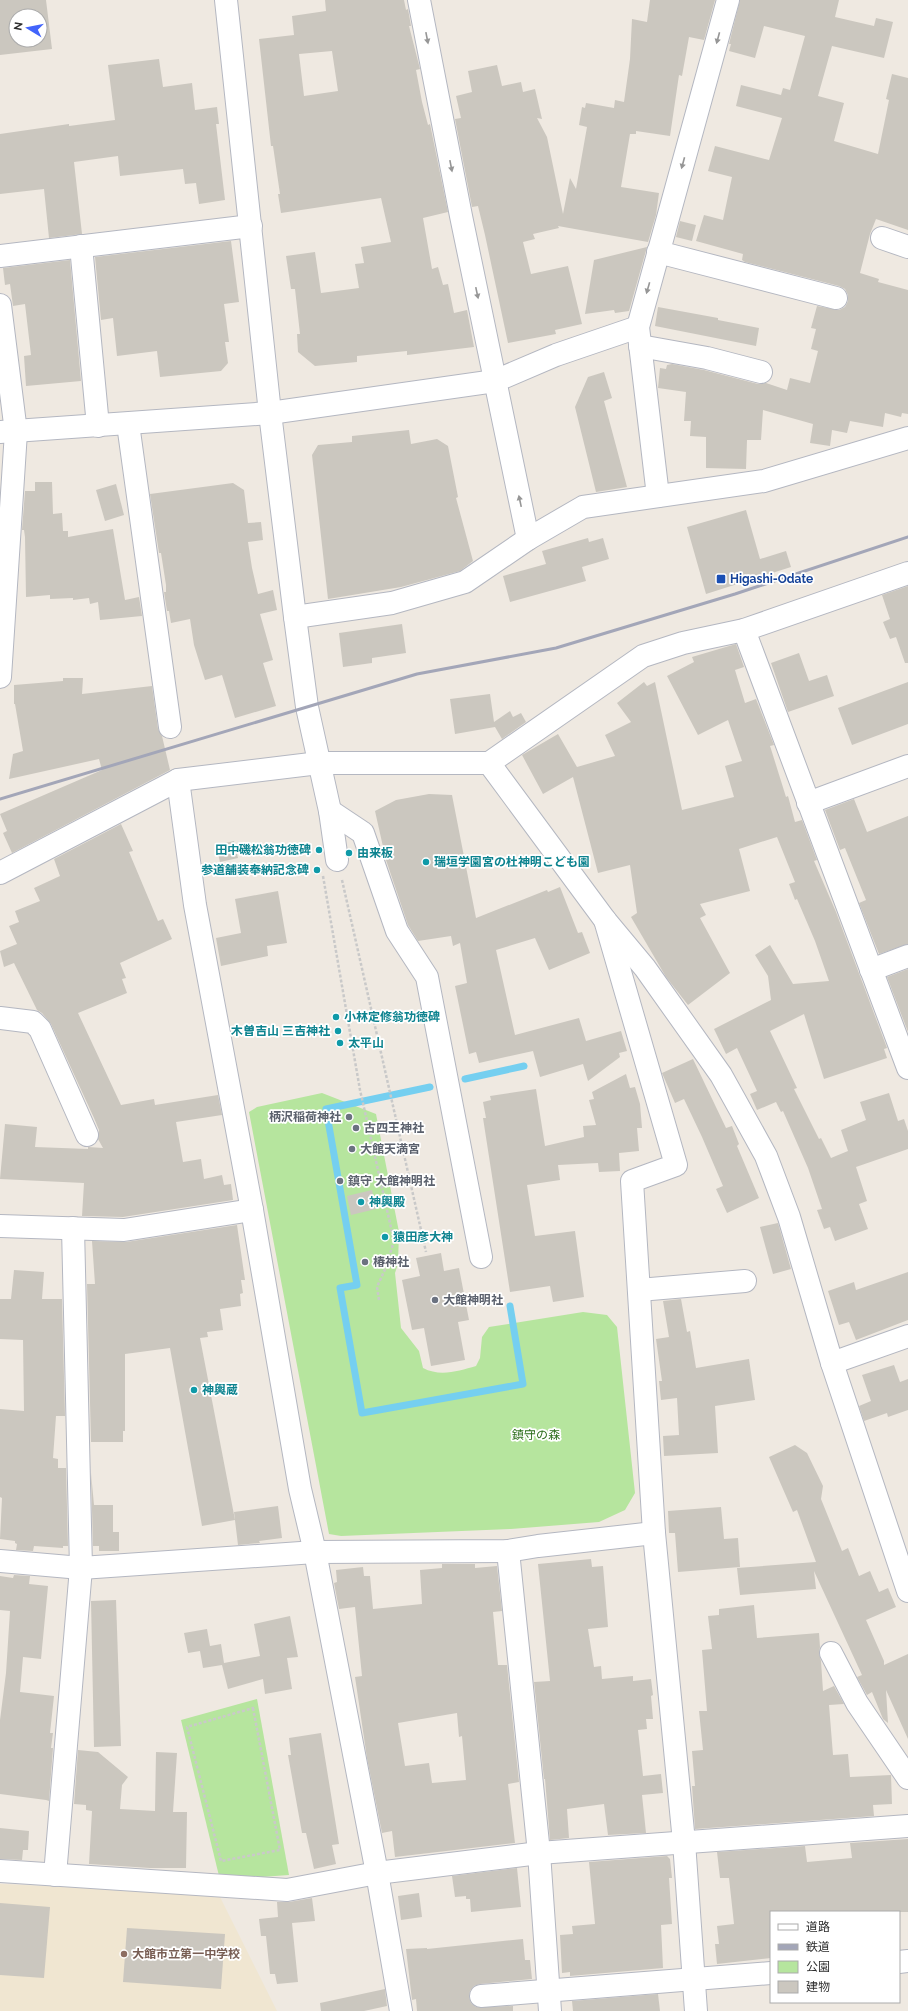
<svg xmlns="http://www.w3.org/2000/svg" width="908" height="2011" font-family="Raleway,'Noto Sans JP',sans-serif">
  <style>
    .education { fill: #f0e6d1 }
    .green { fill: #b6e59e }
    .lines { fill: none; stroke-linecap: round; stroke-linejoin: round }
    .stream { stroke: #75cff0; stroke-width: 7 }
    .building { fill: #cbc7bf; fill-rule: evenodd }
    .minor-casing { stroke: #b4b7c1; stroke-width: 24 }
    .path { stroke: #c9c9c9; stroke-width: 2.5; stroke-dasharray: 3 2; stroke-linecap: butt }
    .minor { stroke: #fff; stroke-width: 22 }
    .rail { stroke: #a3a6b8; stroke-width: 3 }
    .oneway { fill: #969696 }
    .transit-dot { fill: #1a4fb4; stroke: #fff; stroke-width: 1.5 }
    .culture-dot { fill: #0f9aa8; stroke: #fff; stroke-width: 1.5 }
    .worship-dot { fill: #6b7280; stroke: #fff; stroke-width: 1.5 }
    .education-dot { fill: #8d6e63; stroke: #fff; stroke-width: 1.5 }
    .labels { text-anchor: middle; stroke-width: 3.5; stroke-linejoin: round; paint-order: stroke }
    .transit-label { font-size: 12px; font-weight: bold; fill: #164399; stroke: #fff; text-anchor: start }
    .culture-label { font-size: 12px; font-weight: bold; fill: #0d838f; stroke: #fff; text-anchor: start }
    .worship-label { font-size: 12px; font-weight: bold; fill: #5b616d; stroke: #fff; text-anchor: start }
    .park-label { font-size: 12px; fill: #2c6e1b; stroke: #fff }
    .education-label { font-size: 12px; font-weight: bold; fill: #785e54; stroke: #fff; text-anchor: start }
  </style>
  <rect width="100%" height="100%" fill="#efe9e1"/>
  <polygon class="education" points="0,1884 118,1889 220,1897 277,2011 0,2011"/>
  <g class="green">
    <path d="M 322,1093 L 376,1114 L 399,1232 L 398,1264 L 395,1273 L 401,1328 L 419,1351 L 423,1368 C 440,1377 459,1371 476,1366 L 480,1358 L 482,1337 L 489,1327 L 583,1312 L 607,1315 L 617,1327 L 635,1493 L 625,1510 L 599,1522 L 511,1529 L 341,1536 L 329,1534 L 249,1112 L 257,1107 Z"/>
    <polygon points="257,1699 289,1875 220,1880 181,1720"/>
  </g>
  <g class="lines">
    <g class="stream">
      <polyline points="465,1079 524,1066"/>
      <polyline points="430,1087 326,1109 357,1285 340,1288 362,1413 523,1384 510,1306"/>
    </g>
  </g>
  <g class="building">
    <path d="M 0,0 L 46,0 L 52,49 L 0,55 ZM 16,16 L 40,16 L 40,40 L 16,40 Z"/>
    <path d="M 325,0 L 404,0 L 406,10 L 408,9 L 411,26 L 409,26 L 420,69 L 416,70 L 422,102 L 428,125 L 430,124 L 448,212 L 423,218 L 432,269 L 438,267 L 443,285 L 448,284 L 454,313 L 467,310 L 474,347 L 407,355 L 407,351 L 357,356 L 357,362 L 315,366 L 298,352 L 297,334 L 300,334 L 295,289 L 291,289 L 286,256 L 315,252 L 321,293 L 359,288 L 355,264 L 364,263 L 361,247 L 391,242 L 381,198 L 281,213 L 278,194 L 280,194 L 273,146 L 271,146 L 259,39 L 294,35 L 292,16 L 326,11 ZM 332,51 L 338,91 L 304,96 L 299,54 Z"/>
    <polygon points="650,0 715,0 704,40 689,37 682,76 679,75 670,136 636,131 636,134 630,134 621,187 659,193 656,215 648,242 558,226 559,228 533,234 535,239 523,242 531,274 568,266 582,324 555,330 556,334 508,343 485,235 478,206 472,207 455,119 461,118 456,96 472,92 468,71 497,65 502,86 521,82 523,92 535,89 542,119 537,118 547,137 563,214 570,178 576,189 587,127 579,125 582,107 585,108 586,103 614,108 615,100 624,102 630,59 632,19 647,22"/>
    <polygon points="740,0 839,0 835,17 874,26 876,18 893,22 884,58 832,46 818,96 844,103 834,141 878,154 889,100 886,99 892,74 908,78 908,230 876,219 870,234 860,273 879,279 878,282 908,290 908,414 902,413 901,417 885,413 883,427 850,421 847,433 832,430 830,446 810,443 813,424 763,410 761,440 747,440 746,469 706,468 706,437 690,436 691,421 684,421 686,392 658,388 660,368 666,369 667,365 672,364 704,370 758,384 766,383 787,390 790,378 810,383 818,351 811,349 816,329 811,328 817,306 839,310 845,307 848,301 848,295 845,289 839,286 745,262 742,260 743,254 696,241 704,215 723,220 732,177 708,171 715,146 769,160 782,118 736,106 741,85 781,95 783,88 790,90 805,36 764,26 755,58 729,51 731,44 729,44"/>
    <polygon points="159,59 163,87 192,83 195,110 217,107 219,124 216,124 225,200 199,204 196,183 185,184 183,169 120,176 118,156 74,162 82,234 49,238 44,189 0,194 0,134 69,124 69,126 115,120 108,65"/>
    <polygon points="680,221 696,225 692,241 676,237"/>
    <polygon points="231,241 239,302 224,304 229,342 225,342 228,363 221,371 160,377 157,351 117,356 113,318 101,320 95,257"/>
    <polygon points="647,247 629,311 615,313 614,310 585,314 594,260"/>
    <polygon points="70,260 81,381 26,386 24,356 31,355 25,304 13,306 10,284 5,285 3,268"/>
    <polygon points="658,307 718,318 718,320 759,328 756,346 655,326"/>
    <polygon points="604,372 612,398 604,401 627,487 596,492 575,407 588,377"/>
    <polygon points="409,430 411,444 437,439 448,446 458,497 456,498 473,561 460,571 401,587 328,599 312,455 318,445 352,442 352,436"/>
    <polygon points="35,482 52,482 53,514 62,513 63,531 68,531 68,537 113,529 125,600 139,597 142,616 100,620 98,602 90,604 89,598 73,600 73,598 50,599 50,595 26,597 25,537 24,530 22,530 25,491 35,491"/>
    <polygon points="233,483 244,490 248,523 261,522 263,540 248,542 252,568 258,594 273,590 277,610 260,614 273,660 263,663 276,706 235,718 222,675 205,680 194,645 190,619 171,623 169,611 167,611 164,592 166,592 166,585 161,553 159,553 150,494"/>
    <polygon points="116,484 124,515 105,521 96,490"/>
    <polygon points="746,510 760,559 786,551 791,567 706,594 687,527"/>
    <polygon points="588,538 589,542 603,538 609,559 582,567 586,581 510,602 503,576 546,564 542,551"/>
    <polygon points="908,586 908,663 905,663 896,637 890,639 883,622 890,619 882,595"/>
    <polygon points="402,624 406,653 372,658 372,663 343,667 339,633"/>
    <polygon points="736,644 744,667 735,670 745,703 756,699 774,745 770,746 771,749 786,797 788,796 795,822 802,820 817,860 814,861 836,912 887,1048 884,1049 887,1058 824,1079 804,1014 770,1031 797,1088 794,1089 819,1139 821,1138 831,1158 848,1151 841,1130 866,1120 860,1102 889,1093 898,1121 904,1119 908,1131 908,1149 856,1167 867,1201 859,1204 868,1229 835,1241 830,1227 824,1229 817,1210 822,1209 808,1168 783,1111 781,1112 776,1102 757,1110 750,1094 757,1091 737,1048 726,1054 714,1029 771,1000 768,976 755,955 770,945 793,984 829,981 815,941 797,899 795,900 789,884 795,882 777,837 739,849 750,891 700,904 706,915 700,918 730,973 688,1005 666,977 631,917 637,913 630,865 598,873 573,777 543,794 522,755 558,734 577,767 615,756 605,735 631,722 617,703 644,682 647,686 655,682 682,810 734,797 725,766 742,761 728,720 698,735 667,676 694,662 692,657"/>
    <polygon points="799,653 809,681 827,675 834,696 788,712 789,715 771,663"/>
    <polygon points="63,678 83,678 82,694 152,686 158,729 162,736 170,770 12,853 3,833 7,831 0,814 102,770 99,759 9,779 13,754 23,751 15,704 14,704 14,685 63,681"/>
    <polygon points="908,682 908,724 852,745 838,708"/>
    <polygon points="490,694 494,722 510,711 513,717 521,713 526,722 502,739 495,727 455,734 450,699"/>
    <polygon points="429,794 452,795 476,918 547,890 548,892 560,887 578,933 582,932 590,953 549,970 535,938 496,950 515,1035 579,1018 586,1041 621,1031 627,1051 619,1053 620,1057 588,1081 583,1064 540,1077 533,1051 479,1063 476,1052 469,1054 455,986 467,983 460,943 453,946 451,936 418,941 408,925 386,860 375,811 396,800"/>
    <polygon points="854,799 867,832 908,816 908,944 879,954 859,903 866,900 845,848 840,850 825,810"/>
    <polygon points="121,824 133,851 129,852 158,921 163,919 172,939 120,963 126,978 122,979 127,993 78,1013 121,1105 154,1099 155,1105 218,1095 222,1115 176,1122 183,1162 201,1159 204,1179 222,1175 224,1185 231,1184 233,1200 123,1217 82,1216 84,1183 0,1179 5,1124 37,1127 35,1147 88,1149 88,1147 103,1148 98,1139 99,1130 94,1118 51,1024 42,1013 37,1010 14,963 4,967 0,951 17,944 9,926 19,922 15,911 40,901 34,888 60,876 54,859"/>
    <polygon points="234,841 238,858 220,862 216,845"/>
    <polygon points="278,891 287,943 267,946 268,956 221,966 216,938 241,933 235,899"/>
    <polygon points="908,969 908,1032 887,977"/>
    <polygon points="693,1059 726,1128 732,1126 739,1144 737,1146 759,1198 727,1213 716,1189 723,1186 702,1137 684,1099 675,1103 662,1073"/>
    <polygon points="626,1074 630,1088 635,1087 640,1104 642,1128 637,1128 639,1151 619,1153 620,1171 599,1172 598,1163 558,1165 560,1180 527,1185 535,1236 575,1231 584,1297 553,1302 550,1286 510,1292 483,1118 486,1118 483,1102 491,1100 490,1096 536,1089 545,1146 584,1137 583,1126 596,1125 589,1100 594,1099 592,1092"/>
    <polygon points="372,1190 376,1209 351,1215 347,1196"/>
    <polygon points="778,1223 791,1269 773,1274 760,1227"/>
    <polygon points="237,1225 245,1280 241,1280 243,1293 240,1294 241,1306 220,1309 223,1330 207,1332 208,1337 200,1338 235,1520 202,1526 170,1348 125,1354 125,1431 123,1431 123,1442 91,1442 87,1284 95,1284 92,1241 126,1242"/>
    <polygon points="441,1253 444,1271 459,1268 469,1320 458,1322 465,1360 431,1366 424,1328 412,1330 402,1280 420,1276 416,1258"/>
    <polygon points="14,1270 44,1272 42,1299 62,1299 65,1416 56,1416 53,1458 58,1459 58,1468 66,1468 68,1546 63,1546 63,1548 34,1546 33,1551 16,1550 17,1544 15,1543 15,1541 0,1539 2,1498 0,1497 0,1409 24,1411 23,1340 0,1339 0,1299 11,1299"/>
    <polygon points="908,1272 908,1320 856,1340 849,1322 839,1325 828,1291 854,1282 856,1290"/>
    <polygon points="681,1299 687,1332 690,1331 696,1368 749,1359 755,1400 715,1406 718,1453 664,1456 663,1436 679,1435 677,1398 661,1400 659,1381 662,1381 656,1339 669,1337 663,1301"/>
    <polygon points="894,1365 900,1382 908,1379 908,1410 888,1417 887,1413 864,1421 859,1406 871,1401 862,1375"/>
    <polygon points="795,1445 807,1453 823,1486 821,1499 842,1551 848,1548 859,1576 870,1571 879,1592 888,1588 896,1607 866,1620 884,1661 884,1665 908,1654 908,1739 886,1690 888,1723 883,1719 872,1692 867,1695 857,1677 862,1675 814,1571 816,1589 740,1595 737,1568 816,1562 797,1510 793,1512 769,1457"/>
    <polygon points="91,1473 94,1505 113,1505 113,1532 119,1532 119,1551 99,1551 99,1546 93,1546"/>
    <polygon points="278,1506 282,1538 259,1541 260,1543 238,1545 234,1512"/>
    <polygon points="721,1507 724,1539 738,1538 740,1567 678,1572 675,1533 669,1533 668,1511"/>
    <polygon points="591,1559 592,1567 603,1566 608,1627 588,1629 594,1667 601,1666 602,1679 633,1676 633,1681 651,1679 653,1695 651,1696 653,1719 646,1719 647,1729 638,1730 643,1776 661,1774 663,1793 642,1795 646,1833 608,1835 604,1804 567,1809 569,1838 550,1840 545,1779 544,1779 534,1682 550,1681 538,1564"/>
    <path d="M 442,1564 L 475,1564 L 475,1568 L 497,1566 L 502,1611 L 493,1612 L 498,1665 L 507,1665 L 519,1782 L 508,1784 L 515,1843 L 395,1857 L 392,1831 L 382,1833 L 367,1758 L 355,1677 L 362,1676 L 355,1607 L 339,1609 L 334,1583 L 337,1582 L 336,1570 L 363,1567 L 364,1576 L 370,1576 L 373,1609 L 422,1604 L 420,1570 L 442,1568 ZM 457,1713 L 459,1737 L 462,1736 L 466,1780 L 432,1783 L 429,1763 L 405,1766 L 398,1723 Z"/>
    <polygon points="14,1575 30,1576 29,1584 48,1586 41,1659 23,1657 20,1692 54,1696 50,1733 53,1733 51,1748 53,1748 49,1801 46,1800 0,1794 0,1720 6,1673 10,1611 0,1610 0,1576 13,1578"/>
    <polygon points="116,1600 121,1746 94,1747 91,1601"/>
    <polygon points="754,1605 757,1638 819,1633 820,1647 819,1653 821,1661 823,1691 834,1686 844,1704 829,1705 833,1755 848,1754 850,1777 891,1775 892,1804 873,1805 874,1816 695,1829 692,1786 695,1786 692,1751 703,1750 699,1711 707,1711 702,1650 712,1649 708,1616 719,1615 719,1609"/>
    <polygon points="290,1616 298,1657 287,1658 292,1689 265,1694 263,1679 228,1689 222,1665 203,1668 200,1651 188,1653 184,1633 207,1629 210,1646 221,1644 224,1663 260,1656 254,1624"/>
    <polygon points="321,1733 339,1844 332,1845 336,1864 314,1869 306,1833 302,1833 288,1755 291,1755 289,1738"/>
    <polygon points="78,1750 98,1752 128,1777 122,1785 120,1809 155,1811 156,1752 177,1753 173,1812 187,1812 186,1868 150,1868 89,1864 92,1811 86,1810 86,1805 74,1804"/>
    <polygon points="0,1828 29,1831 28,1850 23,1850 22,1860 0,1859"/>
    <polygon points="908,1839 908,1912 771,1912 771,1958 717,1964 715,1944 719,1944 717,1926 734,1924 729,1878 720,1878 717,1852 805,1846 807,1862 852,1858 850,1843"/>
    <polygon points="667,1856 670,1859 672,1878 669,1878 672,1924 661,1925 663,1968 570,1976 570,1972 562,1973 560,1935 573,1934 572,1926 595,1924 589,1862"/>
    <polygon points="517,1868 521,1907 471,1912 470,1899 466,1899 466,1896 455,1897 452,1876"/>
    <polygon points="419,1893 422,1917 401,1920 398,1896"/>
    <polygon points="312,1898 315,1921 292,1923 298,1982 277,1984 275,1974 270,1974 266,1936 261,1936 259,1919 278,1917 277,1902 289,1902"/>
    <polygon points="0,1903 50,1907 44,1978 0,1975"/>
    <polygon points="127,1928 225,1934 221,1989 123,1982"/>
    <polygon points="523,1939 525,1960 530,1960 532,1979 480,1984 474,1986 470,1991 469,1997 471,2003 476,2007 513,2006 513,2011 417,2011 416,1999 412,2000 406,1949 427,1948 427,1949"/>
    <polygon points="385,1989 387,2006 364,2011 321,2011 320,2003"/>
    <polygon points="658,1994 660,2011 573,2011 572,2001"/>
  </g>
  <g class="lines">
    <defs>
      <g id="minor">
        <polyline points="226,0 270,413 295,617 307,707 330,811 337,860"/>
        <polyline points="419,0 461,216 528,539"/>
        <polyline points="882,238 908,247"/>
        <polyline points="81,246 98,426"/>
        <polyline points="658,252 836,298"/>
        <polyline points="0,256 251,226"/>
        <polyline points="0,305 16,432 0,677"/>
        <polyline points="640,346 707,358 761,372"/>
        <polyline points="128,424 170,727"/>
        <polyline points="0,432 270,413 495,381 556,355 638,327"/>
        <polyline points="658,496 638,327 728,0"/>
        <polyline points="295,617 392,603 465,582 528,539 583,507 764,481 908,438"/>
        <polyline points="744,630 908,1068"/>
        <polyline points="489,763 605,920 645,968 721,1075 766,1156 789,1217 832,1363 908,1591"/>
        <polyline points="178,780 195,905 252,1210 300,1489 315,1552 377,1873 401,2011"/>
        <polyline points="808,803 908,766"/>
        <polyline points="330,811 363,833 397,931 427,977 481,1257"/>
        <polyline points="0,873 178,780 319,763 489,763 643,656 683,643 744,630 908,573"/>
        <polyline points="605,920 676,1165 632,1181 654,1533 684,1842 696,2011"/>
        <polyline points="871,970 908,956"/>
        <polyline points="0,1018 33,1022 40,1029 87,1135"/>
        <polyline points="0,1226 124,1230 252,1210"/>
        <polyline points="639,1290 745,1281"/>
        <polyline points="832,1363 908,1336"/>
        <polyline points="508,1551 539,1853 550,2011"/>
        <polyline points="0,1561 81,1568 315,1552 508,1551 538,1546 654,1533"/>
        <polyline points="831,1653 857,1703 908,1778"/>
        <polyline points="0,1871 287,1890 377,1873 539,1853 908,1826"/>
        <polyline points="55,1875 81,1568 73,1228"/>
        <polyline points="899,1962 908,1961"/>
        <polyline points="481,1996 771,1973"/>
      </g>
    </defs>
    <use href="#minor" class="minor-casing"/>
    <g class="path">
      <polyline points="323,876 360,1090 394,1241 422,1236"/>
      <polyline points="342,880 426,1252"/>
      <polyline points="379,1300 377,1287 386,1267 394,1241"/>
      <polygon points="253,1708 280,1850 221,1861 187,1727"/>
    </g>
    <use href="#minor" class="minor"/>
    <polyline class="rail" points="0,799 417,674 556,648 735,594 908,537"/>
  </g>
  <defs><path id="oneway-solid" d="M-6-.8H1V-3.2L6.5 0L1 3.2V.8H-6Z"/></defs>
  <g class="oneway">
    <use href="#oneway-solid" transform="translate(427 38) rotate(79)"/>
    <use href="#oneway-solid" transform="translate(718 38) rotate(105)"/>
    <use href="#oneway-solid" transform="translate(683 163) rotate(105)"/>
    <use href="#oneway-solid" transform="translate(451 166) rotate(79)"/>
    <use href="#oneway-solid" transform="translate(648 288) rotate(106)"/>
    <use href="#oneway-solid" transform="translate(477 293) rotate(78)"/>
    <use href="#oneway-solid" transform="translate(520 501) rotate(-102)"/>
  </g>
  <rect class="transit-dot" x="716" y="574" width="10" height="10" rx="2"/>
  <g class="culture-dot">
    <circle cx="319" cy="850" r="4"/>
    <circle cx="349" cy="853" r="4"/>
    <circle cx="426" cy="862" r="4"/>
    <circle cx="317" cy="870" r="4"/>
    <circle cx="336" cy="1017" r="4"/>
    <circle cx="338" cy="1031" r="4"/>
    <circle cx="340" cy="1043" r="4"/>
    <circle cx="361" cy="1202" r="4"/>
    <circle cx="385" cy="1237" r="4"/>
    <circle cx="194" cy="1390" r="4"/>
  </g>
  <g class="worship-dot">
    <circle cx="349" cy="1117" r="4"/>
    <circle cx="356" cy="1128" r="4"/>
    <circle cx="352" cy="1149" r="4"/>
    <circle cx="340" cy="1181" r="4"/>
    <circle cx="365" cy="1262" r="4"/>
    <circle cx="435" cy="1300" r="4"/>
  </g>
  <circle class="education-dot" cx="124" cy="1954" r="4"/>
  <g class="labels">
    <g class="transit-label">
      <text x="730" y="583">Higashi-Odate</text>
    </g>
    <g class="culture-label">
      <text x="311" y="854" text-anchor="end">田中磯松翁功徳碑</text>
      <text x="357" y="857">由来板</text>
      <text x="434" y="866">瑞垣学園宮の杜神明こども園</text>
      <text x="309" y="874" text-anchor="end">参道舗装奉納記念碑</text>
      <text x="344" y="1021">小林定修翁功徳碑</text>
      <text x="330" y="1035" text-anchor="end">木曽吉山 三吉神社</text>
      <text x="348" y="1047">太平山</text>
      <text x="369" y="1206">神輿殿</text>
      <text x="393" y="1241">猿田彦大神</text>
      <text x="202" y="1394">神輿蔵</text>
    </g>
    <g class="worship-label">
      <text x="341" y="1121" text-anchor="end">柄沢稲荷神社</text>
      <text x="364" y="1132">古四王神社</text>
      <text x="360" y="1153">大館天満宮</text>
      <text x="348" y="1185">鎮守 大館神明社</text>
      <text x="373" y="1266">椿神社</text>
      <text x="443" y="1304">大館神明社</text>
    </g>
    <g class="park-label">
      <text x="536" y="1439">鎮守の森</text>
    </g>
    <g class="education-label">
      <text x="132" y="1958">大館市立第一中学校</text>
    </g>
  </g>
  <rect x="770" y="1911" width="130" height="92" fill="#ffffff" stroke="#ababab"/>
  <rect x="778" y="1924" width="20" height="6" fill="#ffffff" stroke="#ababab"/>
  <text x="806" y="1931" font-size="12" fill="#2e2e2e">道路</text>
  <rect x="778" y="1944" width="20" height="6" fill="#a3a6b8" stroke="#ababab"/>
  <text x="806" y="1951" font-size="12" fill="#2e2e2e">鉄道</text>
  <rect x="778" y="1961" width="20" height="12" fill="#b6e59e" stroke="#ababab"/>
  <text x="806" y="1971" font-size="12" fill="#2e2e2e">公園</text>
  <rect x="778" y="1981" width="20" height="12" fill="#cbc7bf" stroke="#ababab"/>
  <text x="806" y="1991" font-size="12" fill="#2e2e2e">建物</text>
  <g transform="translate(28 28) rotate(280)"><circle r="19" fill="#ffffff" stroke="#ababab"/>
  <path d="M0-3L7 15L0 10L-7 15Z" fill="#4264fb"/>
  <text y="-6" font-size="11" font-weight="bold" text-anchor="middle" fill="#2e2e2e">N</text>
  </g>
</svg>
